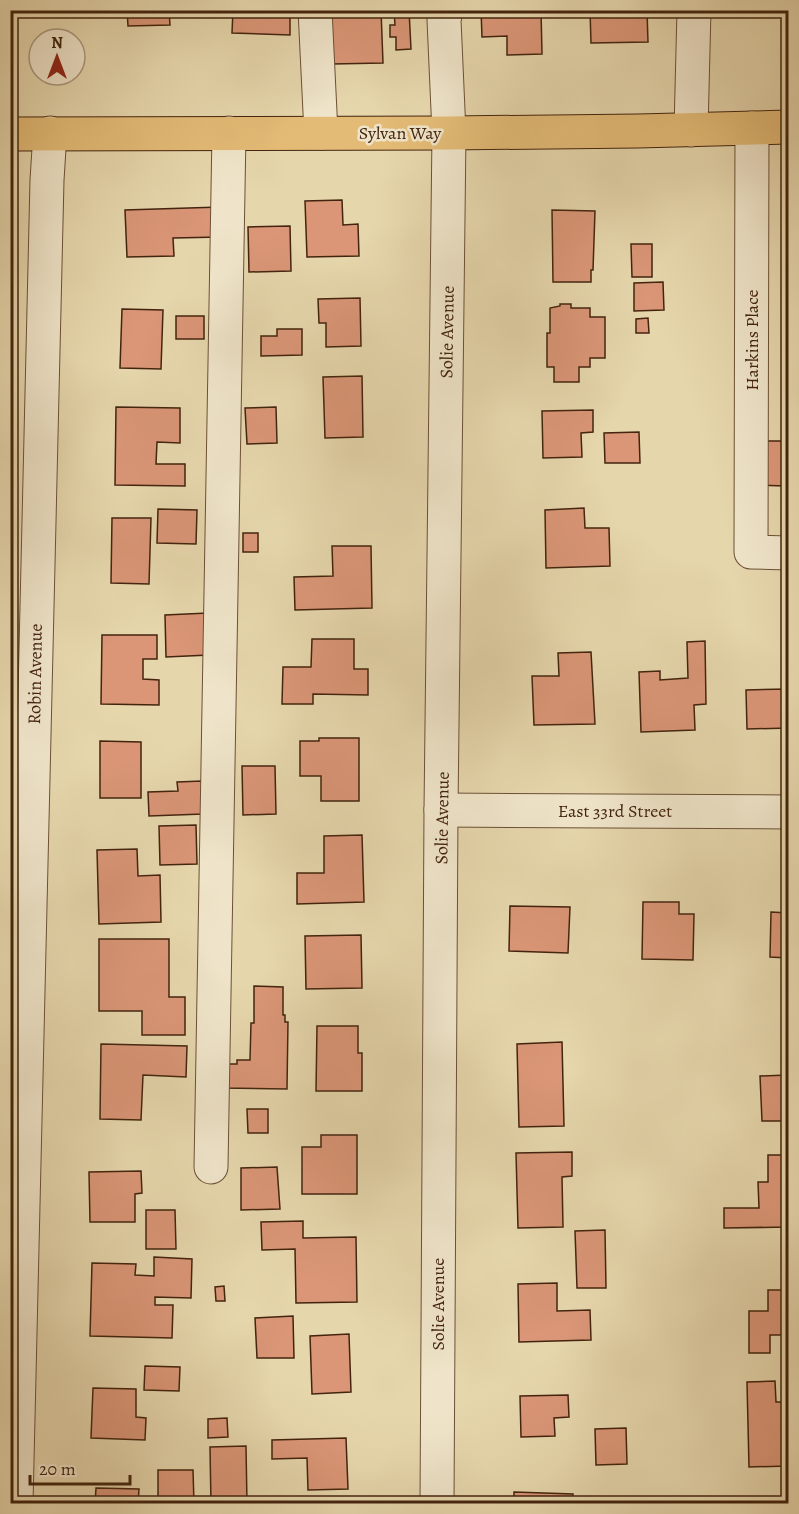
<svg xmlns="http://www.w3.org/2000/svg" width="799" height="1514" font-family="Alegreya,serif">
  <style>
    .building { fill: #da9677; stroke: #43240e; stroke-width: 1.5 }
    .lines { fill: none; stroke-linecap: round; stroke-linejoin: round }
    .minor-casing { stroke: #6c5036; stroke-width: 35 }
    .major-casing { stroke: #43240e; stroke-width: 35 }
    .minor { stroke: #efe4c9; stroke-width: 33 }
    .major { stroke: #e3bb76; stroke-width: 33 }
    .labels { text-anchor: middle; stroke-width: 5; stroke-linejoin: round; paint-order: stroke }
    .street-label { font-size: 18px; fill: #43240e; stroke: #efe4c9 }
  </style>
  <rect width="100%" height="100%" fill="#e6d6ac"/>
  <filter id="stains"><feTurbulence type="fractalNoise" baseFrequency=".00333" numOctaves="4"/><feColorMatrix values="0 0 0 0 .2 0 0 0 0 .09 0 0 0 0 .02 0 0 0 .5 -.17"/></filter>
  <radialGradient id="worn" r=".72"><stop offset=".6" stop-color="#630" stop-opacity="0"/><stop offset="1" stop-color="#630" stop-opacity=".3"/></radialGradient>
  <g class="building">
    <polygon points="127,10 169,10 170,25 128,26"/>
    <polygon points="233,10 290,10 290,35 232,33"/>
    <polygon points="331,10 381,10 383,63 332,64"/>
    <polygon points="394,10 409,10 411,49 396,50 396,37 390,37 390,25 395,25"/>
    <polygon points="481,10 541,10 542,54 507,55 507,36 482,37"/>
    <polygon points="590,10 647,10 648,42 591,43"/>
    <polygon points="342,200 343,225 358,224 359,256 307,257 305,201"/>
    <polygon points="220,207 221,237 173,238 174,256 127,257 125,210"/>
    <polygon points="552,210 595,211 593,270 591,270 591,282 553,282"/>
    <polygon points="290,226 291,271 249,272 248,227"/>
    <polygon points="631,244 652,244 652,277 632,277"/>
    <polygon points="663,282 664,310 634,311 634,283"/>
    <polygon points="787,292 788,292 788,488 786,486 754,485 756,441 782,441"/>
    <polygon points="360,298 361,346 326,347 326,323 319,323 318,299"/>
    <polygon points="560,304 571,304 571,308 590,308 590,317 605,317 605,358 590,358 590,367 579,367 579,382 554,382 554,367 547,367 547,333 550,333 550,308 560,306"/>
    <polygon points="122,309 163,310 161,369 120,368"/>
    <rect x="176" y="316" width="28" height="23"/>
    <polygon points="648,318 649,333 636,333 636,319"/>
    <polygon points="277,329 302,329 302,355 261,356 261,336 277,336"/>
    <polygon points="362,376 363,437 325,438 323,377"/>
    <polygon points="116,407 180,408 180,443 157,442 156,464 185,464 185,486 115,485"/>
    <polygon points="276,407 277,443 247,444 245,408"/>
    <polygon points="593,410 593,432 581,433 582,457 543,458 542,411"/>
    <polygon points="639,432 640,463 605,463 604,433"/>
    <polygon points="584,508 585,528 609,528 610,566 546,568 545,510"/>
    <polygon points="158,509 197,510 196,544 157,543"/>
    <polygon points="112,518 151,518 149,584 111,583"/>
    <rect x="243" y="533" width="15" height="19"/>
    <polygon points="332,546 371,546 372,608 295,610 294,577 333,576"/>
    <polygon points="208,613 209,655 166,657 165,615"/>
    <polygon points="102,635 157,635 157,659 143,659 143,679 159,680 159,705 101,704"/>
    <polygon points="312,639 354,639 354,669 368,669 368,695 313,694 313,704 282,704 283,667 311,667"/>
    <polygon points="705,641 706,704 694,705 695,730 641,732 639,672 660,671 660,680 688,678 687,642"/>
    <polygon points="591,652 595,724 534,725 532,676 559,676 558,653"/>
    <polygon points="788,689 788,728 747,729 746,690"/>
    <polygon points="319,738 359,738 359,801 321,801 321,776 300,776 300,741 319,741"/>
    <polygon points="100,741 141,742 141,798 100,798"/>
    <polygon points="242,766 275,766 276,814 243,815"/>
    <polygon points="202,781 203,814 149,816 148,792 178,791 177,782"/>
    <polygon points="196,825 197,864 160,865 159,826"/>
    <polygon points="362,835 364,902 297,904 297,873 324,873 324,836"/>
    <polygon points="137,849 138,876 160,875 161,922 99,924 97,850"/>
    <polygon points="643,902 679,902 679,914 694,914 693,960 642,959"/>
    <polygon points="510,906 570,907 568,953 509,951"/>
    <polygon points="771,912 788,913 788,958 770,957"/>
    <polygon points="361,935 362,988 306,989 305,936"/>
    <polygon points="99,939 169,939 169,997 185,997 185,1035 142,1035 142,1011 99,1011"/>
    <polygon points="782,976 788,976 788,992 783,992"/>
    <polygon points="254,986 283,987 283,1015 285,1015 285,1022 288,1022 287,1089 223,1088 223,1064 237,1064 237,1060 250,1060 251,1023 254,1023"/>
    <polygon points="317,1026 358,1026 358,1053 362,1053 362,1091 316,1091"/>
    <polygon points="562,1042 564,1126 519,1127 517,1044"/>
    <polygon points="101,1044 187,1046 186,1077 143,1075 141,1120 100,1119"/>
    <polygon points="788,1075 788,1121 762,1121 760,1076"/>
    <polygon points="247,1109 268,1109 268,1133 248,1133"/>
    <polygon points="321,1135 357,1135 357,1194 302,1194 302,1147 321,1147"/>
    <polygon points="572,1152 572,1176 562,1177 563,1227 518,1228 516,1153"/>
    <polygon points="768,1155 788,1155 788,1227 724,1228 724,1208 759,1208 758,1182 768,1182"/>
    <polygon points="277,1167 280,1209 241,1210 241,1168"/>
    <polygon points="141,1171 142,1193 135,1194 135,1222 90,1222 89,1172"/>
    <polygon points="146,1210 175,1210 176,1249 146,1249"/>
    <polygon points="303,1221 303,1238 356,1237 357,1302 296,1303 295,1249 262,1250 261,1222"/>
    <polygon points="605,1230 606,1288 577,1288 575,1231"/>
    <polygon points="154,1257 192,1259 191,1298 155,1297 155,1305 173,1305 172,1338 90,1336 92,1263 136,1264 135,1275 154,1276"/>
    <polygon points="557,1283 557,1311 590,1310 591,1340 519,1342 518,1284"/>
    <polygon points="224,1286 225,1301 216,1301 215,1287"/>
    <polygon points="768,1290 788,1290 788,1335 770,1335 770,1353 749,1353 749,1311 768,1311"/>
    <polygon points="293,1316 294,1358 257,1358 255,1318"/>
    <polygon points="349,1334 351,1392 312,1394 310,1336"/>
    <polygon points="145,1366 180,1367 179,1391 144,1390"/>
    <polygon points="775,1381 776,1402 787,1402 788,1466 749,1467 747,1382"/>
    <polygon points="93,1388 136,1389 136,1417 146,1418 145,1440 91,1438"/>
    <polygon points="568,1395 569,1417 554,1418 555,1436 521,1437 520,1396"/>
    <polygon points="227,1418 228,1437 208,1438 208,1419"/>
    <polygon points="626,1428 627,1464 596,1465 595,1429"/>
    <polygon points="346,1438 348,1489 308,1490 307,1458 272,1459 272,1440"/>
    <polygon points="246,1446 247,1504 211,1504 210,1447"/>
    <polygon points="158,1470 193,1470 194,1504 158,1504"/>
    <polygon points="96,1488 139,1489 138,1504 95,1504"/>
    <polygon points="514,1492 573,1494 572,1504 514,1504"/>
  </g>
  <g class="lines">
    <defs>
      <g id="minor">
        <polyline points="315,10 321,133"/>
        <polyline points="752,128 751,552 788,553"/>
        <polyline points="691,130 694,10"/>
        <polyline points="441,810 788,812"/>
        <polyline points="211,1167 229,133"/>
        <polyline points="16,1504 47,180 50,133"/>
        <polyline points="437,1504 441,810 449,133 444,20 446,10"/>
      </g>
      <polyline id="major" points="10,134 449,133 638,131 788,127"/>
    </defs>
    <use href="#minor" class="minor-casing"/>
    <use href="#major" class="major-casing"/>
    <use href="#minor" class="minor"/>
    <use href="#major" class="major"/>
  </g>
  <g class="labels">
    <g class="street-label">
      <text x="400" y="139">Sylvan Way</text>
      <text transform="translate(447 332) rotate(-89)" y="6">Solie Avenue</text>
      <text transform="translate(752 340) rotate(-90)" y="6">Harkins Place</text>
      <text transform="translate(35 674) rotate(-89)" y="6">Robin Avenue</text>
      <text x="615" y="817">East 33rd Street</text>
      <text transform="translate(442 818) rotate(-89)" y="6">Solie Avenue</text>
      <text transform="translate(438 1304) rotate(-90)" y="6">Solie Avenue</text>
    </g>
  </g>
  <rect width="799" height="1514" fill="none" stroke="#e6d6ac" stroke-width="36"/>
  <rect x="12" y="12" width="775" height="1490" fill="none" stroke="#43240e" stroke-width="3"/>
  <rect x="18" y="18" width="763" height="1478" fill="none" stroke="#43240e" stroke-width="1.5"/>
  <g transform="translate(57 57)"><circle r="28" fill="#efe4c9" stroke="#aa977e" stroke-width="1.5"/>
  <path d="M0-4.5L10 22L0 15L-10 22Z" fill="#8f2418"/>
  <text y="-9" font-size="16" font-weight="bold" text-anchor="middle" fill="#43240e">N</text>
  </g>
  <path d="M30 1475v9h100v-9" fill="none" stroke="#43240e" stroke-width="3"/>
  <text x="39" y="1475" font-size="18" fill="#43240e" stroke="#efe4c9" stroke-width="4.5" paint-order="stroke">20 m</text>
  <rect width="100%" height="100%" filter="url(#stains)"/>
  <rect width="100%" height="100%" fill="url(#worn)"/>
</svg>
